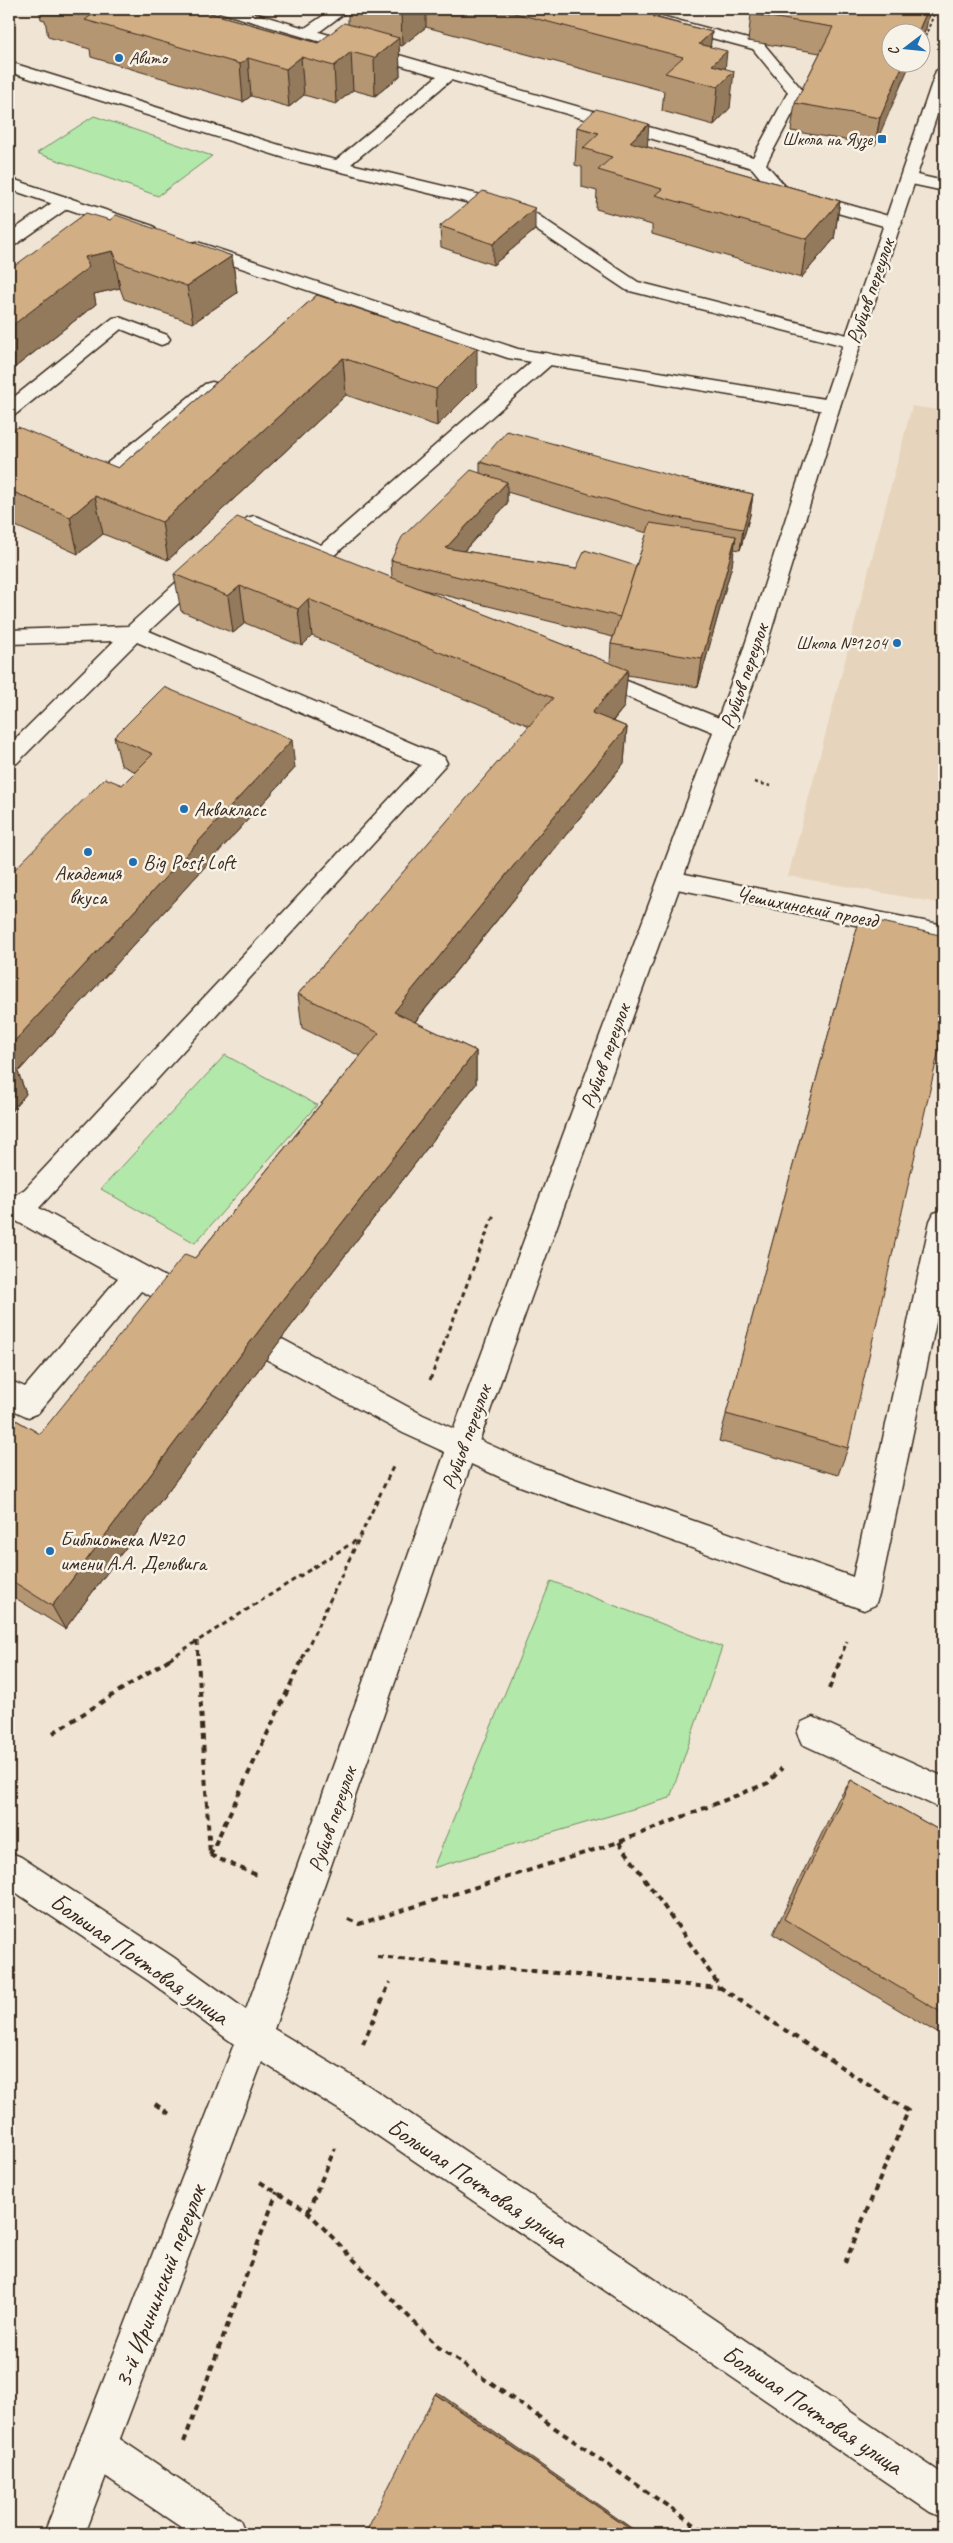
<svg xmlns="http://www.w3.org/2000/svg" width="953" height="2543" font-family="Caveat,sans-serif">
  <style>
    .built { fill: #e7d4bc }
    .green { fill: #b2e8aa; stroke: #768964 }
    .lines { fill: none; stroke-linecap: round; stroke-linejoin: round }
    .service-casing { stroke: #3b2a1e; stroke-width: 3 }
    .minor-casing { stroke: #3b2a1e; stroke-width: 3 }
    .tertiary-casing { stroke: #3b2a1e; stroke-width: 3 }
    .path-far3 { stroke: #3b2a1e; stroke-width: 2; stroke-dasharray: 3 2.5; stroke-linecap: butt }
    .path-far2 { stroke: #3b2a1e; stroke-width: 2.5; stroke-dasharray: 4 3; stroke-linecap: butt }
    .path-far1 { stroke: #3b2a1e; stroke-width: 3; stroke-dasharray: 5 4; stroke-linecap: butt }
    .path { stroke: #3b2a1e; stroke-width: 4; stroke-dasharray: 6 5; stroke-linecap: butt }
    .service { fill: #f7f3e8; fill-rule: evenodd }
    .minor { fill: #f7f3e8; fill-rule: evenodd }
    .tertiary { fill: #f7f3e8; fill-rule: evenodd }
    .wall { fill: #b59672; stroke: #3b2a1e; fill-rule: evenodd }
    .shaded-wall { fill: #937a5c; stroke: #3b2a1e }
    .building { fill: #d2ae84; stroke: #3b2a1e }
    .poi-dot { fill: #1f6fb2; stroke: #f7f3e8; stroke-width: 2 }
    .labels { text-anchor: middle; stroke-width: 5; stroke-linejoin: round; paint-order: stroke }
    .far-poi-label { font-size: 18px; fill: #3b2a1e; stroke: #f7f3e8; text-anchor: end }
    .street-label { font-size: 21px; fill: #3b2a1e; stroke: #f7f3e8 }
    .poi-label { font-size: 21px; fill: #3b2a1e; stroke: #f7f3e8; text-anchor: start }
    .near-street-label { font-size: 25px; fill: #3b2a1e; stroke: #f7f3e8 }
  </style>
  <rect width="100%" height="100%" fill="#f0e5d4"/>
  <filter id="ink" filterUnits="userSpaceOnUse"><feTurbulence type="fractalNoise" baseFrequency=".02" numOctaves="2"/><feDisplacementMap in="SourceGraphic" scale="10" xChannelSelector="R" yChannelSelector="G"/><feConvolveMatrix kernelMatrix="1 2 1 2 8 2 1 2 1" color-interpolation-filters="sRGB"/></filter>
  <g filter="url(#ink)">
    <polygon class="built" points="912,406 944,411 944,904 788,876"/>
    <g class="green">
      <polygon points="94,116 212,156 158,196 37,153"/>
      <polygon points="225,1055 317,1105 195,1243 101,1189"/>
      <polygon points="551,1581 722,1647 670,1798 433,1868"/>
    </g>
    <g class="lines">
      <defs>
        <g id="service">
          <polygon points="216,9 240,9 305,28 333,9 350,9 319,32 753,157 788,92 753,49 614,12 611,9 635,9 763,43 804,92 766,164 786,187 899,219 902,223 899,227 887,227 774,195 752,168 451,80 351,164 523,205 638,282 859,338 862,342 859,346 853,348 626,290 511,213 288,159 9,72 9,62 299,151 336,160 437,76 219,12"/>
          <polygon points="908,173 944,181 944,191 902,182 900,178 902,174"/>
          <polygon points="65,197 71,198 73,202 71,206 15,245 9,246 9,233 59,198"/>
          <polygon points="119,317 167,335 170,339 167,343 161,345 121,329 16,414 9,416 9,401 113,318"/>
          <path d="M 546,353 L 553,355 L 555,359 L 553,363 L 331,558 C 313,562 275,539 256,531 L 149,631 L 444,757 L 447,763 L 39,1208 L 191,1291 L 195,1299 L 191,1307 L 181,1311 L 141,1291 L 38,1413 L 28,1417 L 9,1408 L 9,1380 L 25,1387 L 118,1278 L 9,1217 L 9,1199 L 25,1189 L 421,765 L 137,642 L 17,763 L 9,766 L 9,745 L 114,641 L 9,644 L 9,630 L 128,626 L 247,518 L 254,516 L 261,518 L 321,545 L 539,355 Z"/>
          <path d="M 212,382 L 219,384 L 221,388 L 219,392 L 114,477 C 103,480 79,473 72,463 L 75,459 L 82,457 L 105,465 L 205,384 Z"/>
          <polygon points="592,667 734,724 737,729 734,734 726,737 718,734 584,679 581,674 584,669"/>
          <polygon points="944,1210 944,1284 879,1595 875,1605 864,1610 517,1485 403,1433 264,1358 260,1349 264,1340 274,1337 284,1340 423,1415 535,1465 853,1577 930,1221 934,1213"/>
          <polygon points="813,1717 944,1777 944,1810 802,1744 797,1733 802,1722"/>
          <polygon points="97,2427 111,2433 240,2520 246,2534 191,2534 83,2461 77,2447 83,2433"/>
        </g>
        <g id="minor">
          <polygon points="9,178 153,226 156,230 153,234 141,234 9,189"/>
          <polygon points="197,242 518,349 831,400 838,402 840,406 838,410 831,412 508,358 191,251 188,247 191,243"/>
          <polygon points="670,871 944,925 944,943 662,886 658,880 662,874"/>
        </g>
        <polygon id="tertiary" points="944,66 944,94 840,406 764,654 477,1447 274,2029 369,2086 944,2475 944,2518 930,2512 343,2112 262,2062 84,2534 44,2534 234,2044 149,1981 9,1888 9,1852 21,1857 173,1957 246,2010 447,1447 742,654 822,406 936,71"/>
      </defs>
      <use href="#service" class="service-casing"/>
      <use href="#minor" class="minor-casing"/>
      <use href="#tertiary" class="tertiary-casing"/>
      <polyline class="path-far3" points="925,37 936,9"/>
      <polyline class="path-far2" points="754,782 771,786"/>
      <g class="path-far1">
        <polyline points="430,1380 494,1214"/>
        <polyline points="197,1641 198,1659"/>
        <polyline points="169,1659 360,1538"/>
        <polyline points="302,1659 393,1467"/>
        <polyline points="840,1659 847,1641"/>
      </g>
      <g class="path">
        <polyline points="198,1658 210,1855"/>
        <polyline points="829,1689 841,1658"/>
        <polyline points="53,1733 171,1658"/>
        <polyline points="619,1842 721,1988 908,2111 845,2263"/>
        <polyline points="210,1855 303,1658"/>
        <polyline points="210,1855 259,1876"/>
        <polyline points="348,1919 359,1924 619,1842 768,1783 782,1768"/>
        <polyline points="377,1957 721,1988"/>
        <polyline points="363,2044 390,1982"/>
        <polyline points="155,2104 171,2115"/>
        <polyline points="260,2182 308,2212 438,2347 708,2534"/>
        <polyline points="308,2212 335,2148"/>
        <polyline points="184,2442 277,2192"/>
      </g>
      <use href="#service" class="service"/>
      <use href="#minor" class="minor"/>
      <use href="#tertiary" class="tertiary"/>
    </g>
    <g class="wall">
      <polygon points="39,9 196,9 318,43 348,24 348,9 649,9 659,18 712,32 710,46 725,68 730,108 714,125 662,111 664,91 426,27 402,46 399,45 400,76 375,96 353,90 336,104 304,95 289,107 251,96 243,102 91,57 90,49 48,37 45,20 41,19"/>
      <polygon points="751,14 926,29 920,42 920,32 890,62 875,145 791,131 795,103 820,53 748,41"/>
      <polygon points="577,127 840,201 834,239 801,278 652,234 652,225 596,209 597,191 582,187 582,167 575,165"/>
      <polygon points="110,220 232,256 237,293 193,323 124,299 120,288 94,294 96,304 9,372 9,270"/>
      <polygon points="440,226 535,230 493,265 441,247"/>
      <polygon points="317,295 477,386 437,426 346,395 168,560 103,534 78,554 9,523 9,434 118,468"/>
      <path d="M 480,462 L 683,479 L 753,494 L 750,515 L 740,550 L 734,549 L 732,565 L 698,687 L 627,675 L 624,707 L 613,721 L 627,727 L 624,763 L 415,1022 L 476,1051 L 476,1084 L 285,1334 L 65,1629 L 9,1594 L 9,1416 L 40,1434 L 195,1258 L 360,1056 L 302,1028 L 298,994 L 530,726 L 312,636 L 302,646 L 245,623 L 233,633 L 181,611 L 174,574 L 392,578 L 391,560 L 480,473 ZM 507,492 L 647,533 L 636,566 L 576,569 L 464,551 L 507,504 ZM 420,589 L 613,637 L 611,644 L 610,663 Z"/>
      <polygon points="114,737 295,768 18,1072 26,1094 9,1114 9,875 122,785 136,772 121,765"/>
      <polygon points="860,917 848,1448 838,1475 719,1441"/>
      <polygon points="851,1780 944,1833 944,2037 773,1934 838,1800"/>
    </g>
    <g class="shaded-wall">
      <polygon points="401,9 426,9 426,27 402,46"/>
      <polygon points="928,9 930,9 926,29 920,42 920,32 918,32"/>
      <polygon points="659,11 656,49 653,17"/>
      <polygon points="712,32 708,69 699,44"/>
      <polygon points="399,38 400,76 375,96 374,58"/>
      <polygon points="727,51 724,81 734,71 730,108 714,125 718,87 712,65"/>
      <polygon points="351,52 353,90 336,104 334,66"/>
      <polygon points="301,57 304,95 289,107 286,69"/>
      <polygon points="248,58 251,96 243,102 240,64"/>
      <polygon points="904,62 911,62 875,145 880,118"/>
      <polygon points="649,124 646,162 628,180 630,142"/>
      <polygon points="840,201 834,239 801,278 807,239"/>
      <polygon points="535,208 535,230 493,265 493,244"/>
      <polygon points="113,251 120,288 94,294 96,304 9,372 9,328 85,257"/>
      <polygon points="232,256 237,293 193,323 187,286"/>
      <polygon points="477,348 477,386 437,426 436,389"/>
      <polygon points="343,358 346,395 168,560 162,522"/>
      <polygon points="507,482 507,504 446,570 446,548"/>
      <polygon points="753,494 750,515 740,550 743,529"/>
      <polygon points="95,496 103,534 78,554 70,517"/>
      <polygon points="736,536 732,565 698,687 702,659"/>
      <polygon points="240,586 245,623 233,633 228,596"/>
      <polygon points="308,599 312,636 302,646 298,609"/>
      <polygon points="628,670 624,707 589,749 592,713"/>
      <polygon points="627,727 624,763 396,1045 394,1012"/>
      <polygon points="292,740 295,768 18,1072 26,1094 9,1114 9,1047"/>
      <polygon points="476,1051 476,1084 285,1334 65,1629 52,1606 279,1304"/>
      <polygon points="437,2392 640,2534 637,2534 435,2394"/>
    </g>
    <g class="building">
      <polygon points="74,9 196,9 318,43 344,23 399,38 374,58 351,52 334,66 301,57 286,69 248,58 240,64 85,20 93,14"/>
      <polygon points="499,9 649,9 659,11 653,17 712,32 699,44 727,51 712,65 734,71 718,87 665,73 683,57"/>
      <polygon points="754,9 928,9 918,32 890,32 890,62 904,62 880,118 795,103 833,27 751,14"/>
      <polygon points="596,109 649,124 630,142 840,201 807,239 655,195 662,189 598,170 612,157 583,148 599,133 577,127"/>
      <polygon points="483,191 535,208 493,244 440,226"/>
      <polygon points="86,213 110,220 116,215 232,256 187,286 118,262 113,251 85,257 89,267 9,328 9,270"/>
      <polygon points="317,295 477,348 436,389 343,358 162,522 95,496 70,517 9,490 9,434 18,427 118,468"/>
      <polygon points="507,431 683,479 753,494 743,529 661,515 480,462"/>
      <polygon points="471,470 507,482 446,548 576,569 585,550 636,566 620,617 391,560 402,537"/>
      <polygon points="237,517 628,670 592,713 627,727 394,1012 476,1051 279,1304 52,1606 9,1579 9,1416 40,1434 185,1254 195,1258 379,1033 298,994 553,698 308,599 298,609 240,586 228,596 174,574"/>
      <polygon points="650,523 736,536 702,659 611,644"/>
      <polygon points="164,687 292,740 9,1047 9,875 105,778 122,785 153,754 114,737"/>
      <polygon points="860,917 944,936 944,1028 848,1448 726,1414"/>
      <polygon points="9,1065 17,1069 9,1079"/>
      <polygon points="851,1780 944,1833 944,2014 784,1919"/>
      <polygon points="435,2394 637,2534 365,2534"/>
    </g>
  </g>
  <g class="poi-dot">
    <circle cx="119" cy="58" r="5"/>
    <rect x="877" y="134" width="10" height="10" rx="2.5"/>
    <circle cx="897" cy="643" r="5"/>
    <circle cx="184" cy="809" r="5"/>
    <circle cx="88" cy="852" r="5"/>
    <circle cx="133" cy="862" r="5"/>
    <circle cx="50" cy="1551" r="5"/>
  </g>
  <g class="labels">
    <g class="far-poi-label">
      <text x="129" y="64" text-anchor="start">Авито</text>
      <text x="872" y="145">Школа на Яузе</text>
      <text x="887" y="649">Школа №1204</text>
    </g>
    <g class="street-label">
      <text transform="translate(870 291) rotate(-71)" y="7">Рубцов переулок</text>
      <text transform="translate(744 676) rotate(-71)" y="7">Рубцов переулок</text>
      <text transform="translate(807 907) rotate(11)" y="7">Чешихинский проезд</text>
      <text transform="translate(605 1056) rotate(-70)" y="7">Рубцов переулок</text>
      <text transform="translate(466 1437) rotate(-70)" y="7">Рубцов переулок</text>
      <text transform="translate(332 1819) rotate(-71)" y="7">Рубцов переулок</text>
    </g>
    <g class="poi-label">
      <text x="194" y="816">Аквакласс</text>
      <text x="143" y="869">Big Post Loft</text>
      <text x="88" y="880" text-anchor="middle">Академия<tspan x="88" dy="24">вкуса</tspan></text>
      <text x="60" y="1546">Библиотека №20<tspan x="60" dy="24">имени А.А. Дельвига</tspan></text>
    </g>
    <g class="near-street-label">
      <text transform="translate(140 1958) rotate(35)" y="9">Большая Почтовая улица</text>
      <text transform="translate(478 2182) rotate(34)" y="9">Большая Почтовая улица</text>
      <text transform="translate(159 2286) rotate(-69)" y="9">3-й Ирининский переулок</text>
      <text transform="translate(813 2409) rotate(34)" y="9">Большая Почтовая улица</text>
    </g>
  </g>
  <rect width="953" height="2543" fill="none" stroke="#f7f3e8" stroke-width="30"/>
  <rect x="15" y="15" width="923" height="2513" fill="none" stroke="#3b2a1e" stroke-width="2" filter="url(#ink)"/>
  <g transform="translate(906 48) rotate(254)"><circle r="24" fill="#f7f3e8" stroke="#aca397"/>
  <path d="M0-4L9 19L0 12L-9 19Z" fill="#1f6fb2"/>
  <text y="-8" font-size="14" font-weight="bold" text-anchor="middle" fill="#3b2a1e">С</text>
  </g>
</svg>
